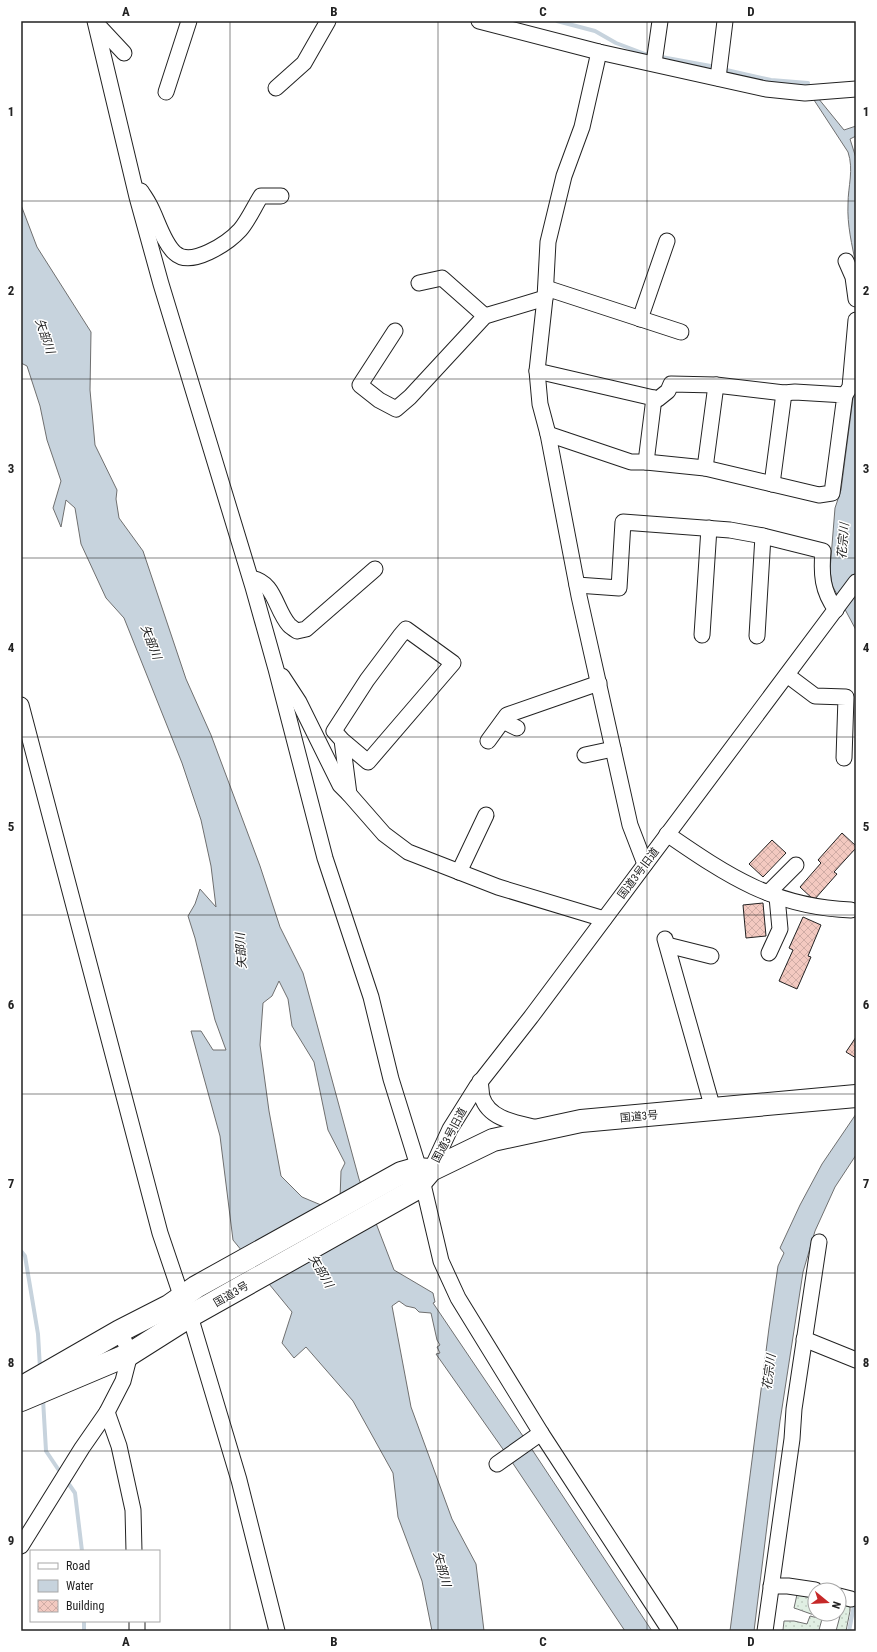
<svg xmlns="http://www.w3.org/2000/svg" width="877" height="1652" font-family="'Roboto Condensed','Noto Sans JP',sans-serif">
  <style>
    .grass { fill: url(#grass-dots); stroke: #6f6f6f }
    .water { fill: #c7d3dd; stroke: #6f6f6f; fill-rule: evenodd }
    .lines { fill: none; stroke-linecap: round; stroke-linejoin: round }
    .stream { stroke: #c7d3dd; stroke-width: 4 }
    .building { fill: url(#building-cross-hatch); stroke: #222 }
    .minor-casing { stroke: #222; stroke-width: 17 }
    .highway-casing { stroke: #222; stroke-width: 24 }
    .minor { stroke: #fff; stroke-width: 15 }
    .highway { stroke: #fff; stroke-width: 22 }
    .grid { fill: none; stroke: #222; stroke-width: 1; stroke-opacity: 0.55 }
    .labels { text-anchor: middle; stroke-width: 3; stroke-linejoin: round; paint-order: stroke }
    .street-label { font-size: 11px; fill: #222; stroke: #fff }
    .water-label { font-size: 12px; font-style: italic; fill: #222; stroke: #fff }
    .neatline { fill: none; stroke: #222; stroke-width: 1.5 }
    .grid-label { font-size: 13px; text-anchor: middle; font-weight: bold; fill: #222 }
  </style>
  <defs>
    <pattern id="grass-dots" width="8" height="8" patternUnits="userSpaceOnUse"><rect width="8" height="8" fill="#e0efe3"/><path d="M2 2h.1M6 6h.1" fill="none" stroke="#c0cdc2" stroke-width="1.8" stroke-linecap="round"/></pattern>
    <pattern id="building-cross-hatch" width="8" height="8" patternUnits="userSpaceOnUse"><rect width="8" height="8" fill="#f3c9c0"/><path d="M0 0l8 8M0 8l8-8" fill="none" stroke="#d0aca5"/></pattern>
  </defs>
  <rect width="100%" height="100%" fill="#fff"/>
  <g class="grass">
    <path d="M 798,1590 L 815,1594 L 815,1614 L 839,1614 L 839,1600 L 850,1603 L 850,1611 L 846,1631 L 836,1631 L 840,1616 C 834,1614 832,1616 827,1617 C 816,1617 804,1611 794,1608 Z"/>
    <polygon points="810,1616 822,1619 819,1630 826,1631 777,1631 783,1630 784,1621 794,1621 807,1624"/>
  </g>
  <g class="water">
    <path d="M 818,98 L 844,130 L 856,126 L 856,136 L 850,139 L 856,158 L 856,265 C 852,245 847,225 848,204 C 848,186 854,170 848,152 L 814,100 Z"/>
    <path d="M 21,205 L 37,247 L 91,332 L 90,390 L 95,445 L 117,490 L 116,499 L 119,518 L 143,551 L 186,679 L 211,735 L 260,866 L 280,927 L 303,973 L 359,1179 L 394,1270 L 433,1293 L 435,1302 L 433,1303 L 533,1451 L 652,1631 L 625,1631 L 512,1462 L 436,1354 L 440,1353 L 437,1347 L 440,1345 L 437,1340 L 431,1313 L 419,1312 L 415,1308 L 406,1306 L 399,1301 L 392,1306 L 411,1407 L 452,1519 L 476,1564 L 484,1631 L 432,1631 L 422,1581 L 398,1517 L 393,1473 L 353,1401 L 306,1347 L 294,1358 L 282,1343 L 292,1312 L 233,1240 L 220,1136 L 191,1031 L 201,1031 L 213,1050 L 226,1050 L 215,1020 L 195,938 L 188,916 L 195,904 L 200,889 L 216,907 L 211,866 L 201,820 L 182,763 L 124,618 L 106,598 L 81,544 L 75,508 L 66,500 L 61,527 L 53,508 L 61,481 L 47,440 L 40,406 L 27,366 L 21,363 ZM 279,981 L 288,999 L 292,1026 L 314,1062 L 328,1130 L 345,1163 L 341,1171 L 340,1199 L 321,1205 L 302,1197 L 281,1176 L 269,1111 L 260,1045 L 263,1003 L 272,996 Z"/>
    <polygon points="856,375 856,630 832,585 830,570 835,508 841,490"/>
    <polygon points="856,1114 856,1155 835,1187 815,1231 803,1272 780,1421 754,1631 730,1631 769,1328 778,1266 784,1253 780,1248 800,1205 822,1164"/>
  </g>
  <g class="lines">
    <g class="stream">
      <polyline points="557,21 595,31 616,43 645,54 716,67"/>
      <polyline points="722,69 771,80 808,83"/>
      <polyline points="21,1251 25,1256 38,1334 40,1368"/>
      <polyline points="43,1399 46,1451 62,1475"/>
      <polyline points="66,1480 75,1493 82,1551"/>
      <polyline points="84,1621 84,1631"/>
      <polyline points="849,1631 855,1600"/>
    </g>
  </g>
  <g class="building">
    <polygon points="842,833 856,846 856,848 834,872 837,874 814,900 800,887 821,863 818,860"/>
    <polygon points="772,840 786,853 763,877 749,864"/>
    <polygon points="763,903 766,936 746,938 743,905"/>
    <polygon points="803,917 821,925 808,956 811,957 797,989 779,981 793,950 789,948"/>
    <polygon points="856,1037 856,1058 846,1052"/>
  </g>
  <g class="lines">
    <defs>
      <g id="minor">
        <polyline points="95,21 137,197 161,284 253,587 276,669 325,858 371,997 391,1079 419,1169"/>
        <polyline points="479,21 599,52 766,89 805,93 856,89"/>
        <polyline points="96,23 124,53"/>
        <polyline points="599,52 582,127 564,176 548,242 545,298 537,371 540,404 548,434 579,596 630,825 645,864"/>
        <polyline points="654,63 660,21"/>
        <polyline points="718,78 725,21"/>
        <polyline points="276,88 304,63 328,21"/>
        <polyline points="166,92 189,21"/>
        <path d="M 141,191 C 144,196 147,200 149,204 C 157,218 163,243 175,253 C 191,268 228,243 240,230 C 248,221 254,207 261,196 L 281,196"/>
        <polyline points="846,261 853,277 856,299"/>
        <polyline points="419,283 442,278 485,316"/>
        <polyline points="546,288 681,332"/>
        <polyline points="640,319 667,241"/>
        <polyline points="395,331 360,385 379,400 396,409 410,397 485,316 545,298"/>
        <polyline points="537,371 658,399 668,391 671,384 716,385 784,393 795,392 845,395 832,493 819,495 705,468 646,462 631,462 548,434"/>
        <polyline points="845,395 850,387 856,320"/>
        <polyline points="646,462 654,398"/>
        <polyline points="705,468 716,385"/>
        <polyline points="772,484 784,393"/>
        <path d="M 251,578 C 275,582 275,609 289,625 C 291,627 294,629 297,631 L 306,629 L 375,569"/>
        <path d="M 577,585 L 619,588 L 623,522 L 730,530 L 763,536 L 823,551 C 821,574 822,591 836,610"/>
        <polyline points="702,635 709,528"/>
        <polyline points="757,636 763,536"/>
        <polyline points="787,675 815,696 846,697 844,758"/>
        <polyline points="282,676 299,702 340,785 349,794 384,834 408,852 498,887 604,919"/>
        <polyline points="21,705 160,1233 182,1298 190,1316 239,1480 277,1631"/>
        <polyline points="503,721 517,728"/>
        <polyline points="342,740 368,762 453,663 406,629 400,636 367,680 334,731 342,740 349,794"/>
        <polyline points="488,741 507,715 599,683"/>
        <polyline points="585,755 613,749"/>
        <path d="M 667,834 C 728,876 774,907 851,910"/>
        <polyline points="459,872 486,815"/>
        <polyline points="768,893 796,865"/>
        <polyline points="665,939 713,1109"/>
        <polyline points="667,945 711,956"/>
        <polyline points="769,953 780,929 777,897"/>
        <path d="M 480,1081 C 481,1086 481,1092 482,1097 C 489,1120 518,1123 538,1128"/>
        <polyline points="431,1170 450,1129 477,1086 531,1017 856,582"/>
        <polyline points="422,1180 441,1261 458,1298 541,1433 670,1631"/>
        <polyline points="804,1339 856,1360"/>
        <polyline points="107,1412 119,1446 133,1510 134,1551"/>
        <polyline points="497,1464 541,1433"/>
        <polyline points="21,1546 82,1448 107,1412 123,1381 130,1354 120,1331"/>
        <polyline points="771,1586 788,1586 815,1590"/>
        <polyline points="839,1596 851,1599"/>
        <polyline points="137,1621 137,1631"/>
        <polyline points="765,1631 792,1439 794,1409 819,1242"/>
      </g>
      <g id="highway">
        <polyline points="26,1385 120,1331 169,1306 196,1287 401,1173 415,1169 431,1170"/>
        <polyline points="21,1400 130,1354 190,1316 414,1190 431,1170 493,1140 581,1121 856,1096"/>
      </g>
    </defs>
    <use href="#minor" class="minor-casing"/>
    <use href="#highway" class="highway-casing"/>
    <use href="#minor" class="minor"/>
    <use href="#highway" class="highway"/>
  </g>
  <path class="grid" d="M 230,21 L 230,1631M 438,21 L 438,1631M 647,21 L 647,1631M 21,201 L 856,201M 21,379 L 856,379M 21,558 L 856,558M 21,737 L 856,737M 21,915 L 856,915M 21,1094 L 856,1094M 21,1273 L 856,1273M 21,1451 L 856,1451"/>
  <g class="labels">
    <g class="street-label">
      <text transform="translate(638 873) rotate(-53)" y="4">国道3号旧道</text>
      <text transform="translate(639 1116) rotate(-5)" y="4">国道3号</text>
      <text transform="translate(449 1135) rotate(-62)" y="4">国道3号旧道</text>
      <text transform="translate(231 1294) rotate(-30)" y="4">国道3号</text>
    </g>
    <g class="water-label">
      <text transform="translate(45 336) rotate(71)" y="4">矢部川</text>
      <text transform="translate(843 541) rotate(-85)" y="4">花宗川</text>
      <text transform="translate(151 642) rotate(69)" y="4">矢部川</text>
      <text transform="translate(241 951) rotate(-93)" y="4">矢部川</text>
      <text transform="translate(321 1271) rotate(60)" y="4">矢部川</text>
      <text transform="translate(769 1372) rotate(-83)" y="4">花宗川</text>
      <text transform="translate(442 1569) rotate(75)" y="4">矢部川</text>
    </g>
  </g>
  <rect width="877" height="1652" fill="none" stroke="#ffffff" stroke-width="44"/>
  <rect x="30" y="1550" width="130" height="72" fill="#ffffff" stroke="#a7a7a7"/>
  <rect x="38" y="1563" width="20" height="6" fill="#ffffff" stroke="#a7a7a7"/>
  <text x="66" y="1570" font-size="12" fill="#222222">Road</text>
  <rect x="38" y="1580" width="20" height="12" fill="#c7d3dd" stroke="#a7a7a7"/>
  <text x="66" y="1590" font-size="12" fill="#222222">Water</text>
  <rect x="38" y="1600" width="20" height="12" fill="url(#building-cross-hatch)" stroke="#a7a7a7"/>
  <text x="66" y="1610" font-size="12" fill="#222222">Building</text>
  <g transform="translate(827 1602) rotate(108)"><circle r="19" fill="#ffffff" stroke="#a7a7a7"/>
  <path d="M0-3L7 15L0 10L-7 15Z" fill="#c62828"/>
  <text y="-6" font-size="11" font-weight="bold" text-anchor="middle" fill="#222222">N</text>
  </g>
  <rect x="22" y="22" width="833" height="1608" class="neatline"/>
  <g class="grid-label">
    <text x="126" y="16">A</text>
    <text x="334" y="16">B</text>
    <text x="543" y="16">C</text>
    <text x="751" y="16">D</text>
    <text x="11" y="116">1</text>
    <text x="866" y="116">1</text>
    <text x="11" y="295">2</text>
    <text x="866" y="295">2</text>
    <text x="11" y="473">3</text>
    <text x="866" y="473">3</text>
    <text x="11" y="652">4</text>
    <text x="866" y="652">4</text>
    <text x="11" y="831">5</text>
    <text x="866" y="831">5</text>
    <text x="11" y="1009">6</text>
    <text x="866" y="1009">6</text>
    <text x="11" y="1188">7</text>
    <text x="866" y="1188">7</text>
    <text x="11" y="1367">8</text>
    <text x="866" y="1367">8</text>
    <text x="11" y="1545">9</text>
    <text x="866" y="1545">9</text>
    <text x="126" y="1646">A</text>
    <text x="334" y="1646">B</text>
    <text x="543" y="1646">C</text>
    <text x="751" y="1646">D</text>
  </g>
</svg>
